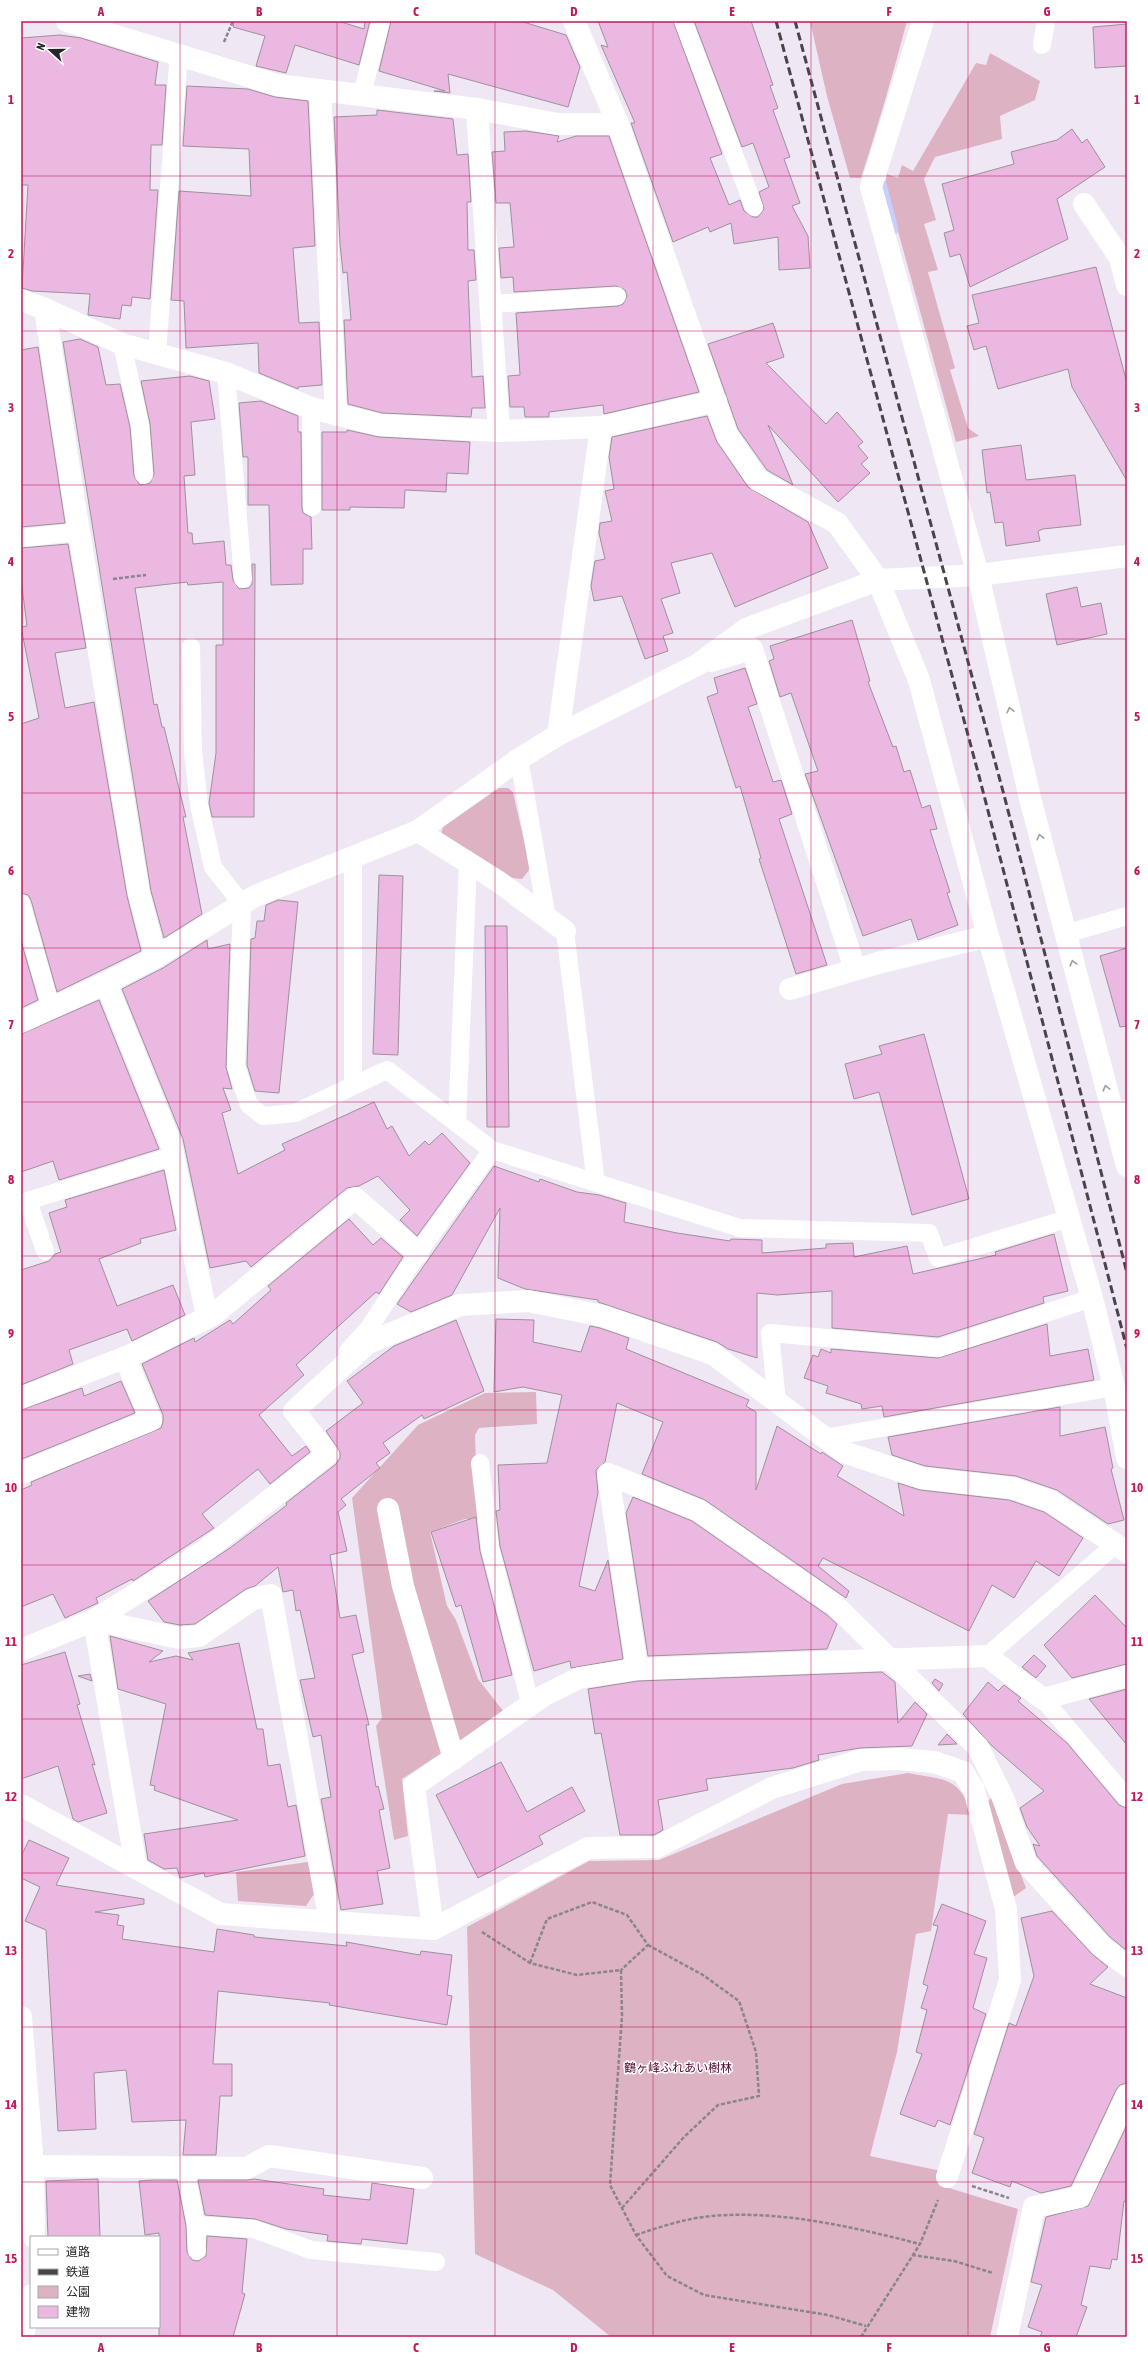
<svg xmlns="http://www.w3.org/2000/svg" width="1148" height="2358" font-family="'Asap Condensed','Noto Sans JP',sans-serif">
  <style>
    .green { fill: #ddb3c3 }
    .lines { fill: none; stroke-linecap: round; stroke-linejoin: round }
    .stream { stroke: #c7d0fd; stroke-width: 9 }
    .building { fill: #ebb8e1; stroke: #9d919a }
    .path { stroke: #8a848d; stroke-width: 2.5; stroke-dasharray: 4 2; stroke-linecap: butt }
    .lane { stroke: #fff; stroke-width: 18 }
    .street { stroke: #fff; stroke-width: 22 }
    .rail { stroke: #48444a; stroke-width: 3; stroke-dasharray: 8 4; stroke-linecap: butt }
    .oneway { stroke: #9e9d9f }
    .grid { fill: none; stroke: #c2185b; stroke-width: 1; stroke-opacity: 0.55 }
    .labels { text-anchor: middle; stroke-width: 3; stroke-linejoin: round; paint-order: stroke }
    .park-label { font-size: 12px; fill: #510931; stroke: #fff }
    .neatline { fill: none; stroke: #c2185b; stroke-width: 1.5 }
    .grid-label { font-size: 13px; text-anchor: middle; font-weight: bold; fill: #c2185b }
  </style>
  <rect width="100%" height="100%" fill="#f0e7f4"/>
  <g class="green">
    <path d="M 810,21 L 907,21 C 893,74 878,126 861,178 L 850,178 L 827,96 Z"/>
    <polygon points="990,53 1040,81 1035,100 1000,116 1002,139 935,157 924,179 936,220 924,224 938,270 928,272 955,368 950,370 968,428 979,436 956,442 885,184 887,174 898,178 902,165 913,171 976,63 986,65"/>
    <polygon points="499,788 508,788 513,792 529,863 529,870 522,879 511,878 441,834 443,827"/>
    <polygon points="536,1392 537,1424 479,1428 475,1435 478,1519 465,1519 430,1532 447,1606 456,1620 478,1679 504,1712 402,1779 408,1836 394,1840 376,1726 382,1718 352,1498 418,1425 485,1393"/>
    <path d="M 908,1773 C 945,1780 958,1776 973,1815 L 948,1814 L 931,1931 L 916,1934 L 897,2052 L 870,2156 L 941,2171 L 939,2185 L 1018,2209 L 990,2337 L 611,2337 L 553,2290 L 475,2254 L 467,1927 L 589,1861 L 659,1860 L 842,1784 Z"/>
    <polygon points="992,1796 1026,1888 1009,1900 988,1802"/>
    <polygon points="315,1861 318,1888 306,1906 238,1901 236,1872"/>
  </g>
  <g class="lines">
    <polyline class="stream" points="882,184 894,230"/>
  </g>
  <g class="building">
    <polygon points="234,21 338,21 364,29 365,21 370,21 359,65 295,45 286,73 256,66 265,36 233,27"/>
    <polygon points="391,21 520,21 566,35 580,67 568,107 448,74 450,93 434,91 445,91 379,71"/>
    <polygon points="598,21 673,21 722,154 710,158 729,205 740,200 744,211 753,217 758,217 764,209 759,192 769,187 753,143 742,147 694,21 751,21 773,85 770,86 778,108 773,110 790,157 784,159 800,203 792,206 808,236 810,268 779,270 778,237 734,244 731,223 710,232 708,227 673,242 631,123 635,123 601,45 608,47"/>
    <polygon points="1127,24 1127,66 1095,68 1093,27"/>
    <polygon points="60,35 81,38 158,62 155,85 166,85 162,145 151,145 150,190 158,190 150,299 132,297 131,306 122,305 120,319 88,315 90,294 32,291 22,288 28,185 21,185 21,38"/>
    <polygon points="187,86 248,89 275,97 308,101 315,246 293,248 299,323 319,322 322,385 298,387 298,389 259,373 258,343 186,348 184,301 171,300 179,191 251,196 249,149 183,146"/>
    <polygon points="377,110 453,119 457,155 468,154 471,202 467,202 468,250 474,250 476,280 468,281 472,377 483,376 485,408 472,408 471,417 382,413 348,404 344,320 351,320 347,272 343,273 340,244 334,117 377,115"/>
    <polygon points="1072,129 1082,143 1087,139 1105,167 1057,199 1068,239 970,287 960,254 950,257 944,233 954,230 942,184 1014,164 1011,152 1057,140"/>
    <polygon points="526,131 559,136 557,142 576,136 609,136 699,392 604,414 603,405 549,412 549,417 525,417 524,407 510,407 508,376 520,375 516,313 618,306 623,304 627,296 625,290 616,286 514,292 513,277 501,278 499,248 514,247 510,203 496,203 492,152 505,151 504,132"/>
    <polygon points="1096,267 1127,383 1127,481 1072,387 1068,369 998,389 986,346 974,350 967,326 979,323 972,295"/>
    <polygon points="773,323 784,357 766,363 826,424 837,412 863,442 858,446 868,458 861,464 870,473 838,502 768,425 793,485 767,470 738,429 708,344"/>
    <polygon points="80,339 98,347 106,385 120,384 130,427 134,476 140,485 150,483 154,474 150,424 141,381 190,376 209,381 215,419 191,422 195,475 184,476 188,533 192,533 193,544 224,541 226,565 231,565 233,580 239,589 249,588 252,584 252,564 255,564 254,817 212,817 209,803 216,753 216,645 223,645 223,582 188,585 187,582 135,588 154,705 157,704 162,727 164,727 186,817 183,817 202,914 164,938 151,891 63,342"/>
    <polygon points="38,347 65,523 21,527 21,350"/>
    <polygon points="261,401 298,416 298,432 301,432 302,507 303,513 311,517 312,549 303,549 303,584 271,585 269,505 248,505 248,457 243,457 239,403"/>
    <polygon points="707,416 717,442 748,487 808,522 828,568 735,607 712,553 671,563 680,593 661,599 673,633 663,636 668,651 645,659 622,596 594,601 591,586 595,561 605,559 599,533 600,523 612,521 605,491 614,489 609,457 612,437"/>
    <polygon points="347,430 379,437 470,442 468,474 447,473 446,492 405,490 404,508 350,507 350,510 322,510 322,432 347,432"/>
    <polygon points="1021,445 1026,480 1075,475 1081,525 1043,529 1038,531 1040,541 1006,546 1003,522 995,523 990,492 987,493 982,450"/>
    <polygon points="68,544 86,648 55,653 65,708 94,702 127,896 141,951 57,992 31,900 28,895 21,893 21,724 39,718 21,627 27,626 21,579 21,548"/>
    <polygon points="1077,587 1081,607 1101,603 1107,634 1057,645 1046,594"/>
    <polygon points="852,620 870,681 868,682 893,747 896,746 904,772 910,770 922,808 930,805 937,829 930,830 950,892 947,893 958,925 918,940 911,919 863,936 805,774 818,771 791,693 780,697 769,661 774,659 770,646"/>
    <polygon points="745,668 757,704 748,707 773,782 781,780 792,814 779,819 827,965 796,974 759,859 761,858 740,786 736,788 707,697 718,693 714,678"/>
    <polygon points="379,875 403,876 398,1055 373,1054"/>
    <polygon points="278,900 298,902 279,1093 255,1091 247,1065 251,939 255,938 257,921 264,921 266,905"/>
    <polygon points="485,926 507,926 509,1127 487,1127"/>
    <polygon points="207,940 208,949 230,944 226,1067 232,1089 223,1088 231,1110 222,1113 238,1174 285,1150 282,1144 374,1102 387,1129 392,1126 409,1156 425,1141 429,1145 442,1133 470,1163 417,1236 400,1220 410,1210 378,1176 359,1186 347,1188 251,1267 246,1261 210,1268 183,1139 122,989 163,968"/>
    <polygon points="21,941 38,1000 21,1008"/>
    <polygon points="1127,948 1127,1026 1120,1027 1100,956"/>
    <polygon points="99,1000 159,1149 59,1180 53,1161 21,1172 21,1034"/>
    <polygon points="924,1034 969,1199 912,1215 879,1092 854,1099 845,1064 882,1054 879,1046"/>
    <polygon points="494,1166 539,1182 540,1179 577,1192 599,1195 626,1203 624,1222 677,1233 730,1241 731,1239 762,1240 762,1253 826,1248 826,1244 853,1243 854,1257 907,1246 913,1274 996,1255 995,1252 1054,1234 1068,1291 1043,1297 1044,1303 938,1337 832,1328 832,1291 777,1295 757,1293 757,1358 728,1349 717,1342 598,1302 598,1300 525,1289 498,1278 500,1208 452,1295 411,1312 397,1304"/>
    <polygon points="164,1170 176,1230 140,1239 141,1243 99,1259 117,1306 173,1285 185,1315 132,1341 127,1329 69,1350 73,1364 21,1385 21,1270 49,1261 55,1254 61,1252 49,1213 67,1207 65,1200"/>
    <polygon points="349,1219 373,1245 381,1238 403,1257 379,1294 376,1292 296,1365 304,1375 259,1415 292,1456 306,1446 310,1452 270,1484 258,1469 202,1514 214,1528 133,1581 132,1579 96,1598 98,1603 65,1618 53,1594 21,1607 21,1490 32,1485 31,1482 161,1428 163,1422 163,1415 142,1364 194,1338 195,1342 230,1320 233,1324 271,1290 268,1286"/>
    <polygon points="496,1319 534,1320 533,1342 581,1352 590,1326 600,1328 629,1338 626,1349 749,1400 746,1406 756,1412 756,1490 777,1426 821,1454 822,1452 843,1466 837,1476 904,1516 898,1483 920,1490 1009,1500 1044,1512 1083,1538 1059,1576 1036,1561 1014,1598 992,1585 969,1631 823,1558 818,1566 849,1591 846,1598 705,1500 642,1474 663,1422 617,1403 605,1462 596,1470 598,1493 579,1586 595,1591 608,1560 623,1659 571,1668 570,1661 534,1671 500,1546 496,1511 500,1510 498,1465 547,1463 562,1395 523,1387 494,1392"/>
    <polygon points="456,1320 484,1391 424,1419 422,1415 383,1443 390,1453 376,1463 380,1468 341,1499 346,1505 338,1512 347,1551 330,1555 340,1618 356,1615 364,1652 352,1655 369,1725 366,1725 376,1787 378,1786 384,1809 379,1810 390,1868 377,1871 383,1904 341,1910 321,1799 331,1797 321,1735 313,1737 300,1680 315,1678 300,1610 296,1611 293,1590 283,1592 278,1567 255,1586 246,1589 195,1624 180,1625 164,1622 148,1601 230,1548 287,1505 286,1503 336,1464 340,1458 340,1452 326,1431 363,1403 347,1381 394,1346"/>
    <polygon points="1047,1324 1050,1356 1088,1349 1094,1380 884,1417 882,1406 862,1409 861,1404 826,1393 828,1386 804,1378 813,1355 818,1357 821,1349 831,1353 831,1349 938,1358"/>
    <polygon points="121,1381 135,1413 22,1459 21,1410 82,1388 84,1396"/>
    <polygon points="1060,1407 1060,1436 1105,1427 1113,1468 1111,1469 1124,1520 1108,1524 1057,1490 1016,1476 925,1466 892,1455 888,1437"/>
    <polygon points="633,1497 692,1521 827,1615 837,1624 827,1649 648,1656 626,1513"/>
    <polygon points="476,1517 480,1551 512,1675 483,1682 461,1605 456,1607 431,1532"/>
    <polygon points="1095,1595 1127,1628 1127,1664 1072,1678 1044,1645"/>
    <polygon points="110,1636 163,1651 149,1662 176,1656 193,1660 188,1653 239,1643 257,1729 263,1729 268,1766 280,1764 288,1807 296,1805 305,1856 205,1877 204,1873 180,1878 177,1868 164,1869 148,1860 144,1834 238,1820 154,1790 155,1786 150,1785 166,1704 118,1689"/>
    <polygon points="65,1652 80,1704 77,1705 95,1765 92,1764 107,1813 78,1822 73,1819 58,1766 21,1779 21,1665"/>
    <polygon points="1034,1655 1046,1666 1036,1678 1022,1667"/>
    <polygon points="882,1672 895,1682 898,1723 915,1702 927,1714 912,1746 860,1748 818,1755 819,1760 793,1768 706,1779 708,1790 658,1800 663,1830 654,1835 620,1835 601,1733 595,1734 588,1689 638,1681"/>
    <polygon points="90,1674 92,1681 78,1676"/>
    <polygon points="935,1679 943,1684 939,1691 932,1683"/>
    <polygon points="988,1682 998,1691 1004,1685 1021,1698 1018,1701 1067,1743 1119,1805 1127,1808 1126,1950 1110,1937 1037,1856 1033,1844 1040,1846 1027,1827 1020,1808 1044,1791 991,1745 963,1714"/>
    <polygon points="1127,1689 1127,1745 1089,1699"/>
    <polygon points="947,1734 957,1744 938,1745"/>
    <polygon points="501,1762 527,1812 572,1787 585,1811 539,1836 543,1844 478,1878 436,1795"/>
    <polygon points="29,1840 69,1858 56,1885 144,1899 144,1904 95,1912 119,1915 117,1925 124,1926 122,1939 214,1952 217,1929 254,1935 254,1937 347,1946 346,1942 420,1955 421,1951 452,1955 447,1995 452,1996 447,2025 329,2005 330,2003 218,1991 213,2064 232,2064 232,2096 220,2096 216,2155 183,2155 186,2120 132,2122 126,2070 94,2073 96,2129 58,2131 46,1930 25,1921 40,1887 21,1878 21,1856"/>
    <polygon points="942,1904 986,1921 974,1954 987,1958 973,2008 986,2014 950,2125 938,2120 935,2127 900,2114 922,2054 916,2052 927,2010 921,2008 928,1986 923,1984 938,1926 933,1925"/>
    <polygon points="1052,1911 1092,1954 1108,1967 1090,1984 1127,1998 1127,2083 1120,2085 1116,2090 1071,2186 1041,2193 1012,2181 1010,2187 972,2173 984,2138 974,2134 1009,2023 1016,2026 1034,1976 1021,1918"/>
    <polygon points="1127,2125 1127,2202 1124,2201 1117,2260 1112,2259 1110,2269 1090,2266 1081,2305 1087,2307 1076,2337 1040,2337 1042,2332 1028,2327 1042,2285 1031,2282 1046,2217 1088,2206"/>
    <polygon points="98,2179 100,2237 48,2237 46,2181"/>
    <polygon points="254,2179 324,2189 323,2195 370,2200 372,2183 414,2189 407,2244 362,2239 361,2244 327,2241 328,2235 286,2229 255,2219 205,2215 198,2180 247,2180"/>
    <polygon points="154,2180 177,2180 186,2226 187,2252 192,2260 198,2261 206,2256 207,2236 247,2239 242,2293 245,2294 233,2337 159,2337 159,2233 145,2235 139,2181"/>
  </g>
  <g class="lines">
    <g class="path">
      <polyline points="224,42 233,21"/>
      <polyline points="113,579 146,575"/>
      <polyline points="482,1932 530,1963 577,1975 621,1970 622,2016 610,2185 636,2235 667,2276 704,2295 828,2315 866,2326"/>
      <polyline points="530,1963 547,1919 592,1902 627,1915 648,1945 621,1970"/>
      <polyline points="972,2186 1009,2198"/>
      <polyline points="622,2208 684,2137 718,2105 759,2096 756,2052 739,2001 703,1975 648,1945"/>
      <path d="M 636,2235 C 660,2227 686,2218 712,2216 C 781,2210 853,2227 920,2244"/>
      <polyline points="912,2255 954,2261 993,2273"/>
      <polyline points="861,2337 920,2244 938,2200"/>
    </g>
    <g class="lane">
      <polyline points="683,21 754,207"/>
      <polyline points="1042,45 1046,21"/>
      <polyline points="362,94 381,21"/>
      <polyline points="491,304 617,296"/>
      <polyline points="122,344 140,425 144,475"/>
      <polyline points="157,354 178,65"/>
      <polyline points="226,373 243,579"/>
      <polyline points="311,408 312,507"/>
      <polyline points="21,538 79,532"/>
      <polyline points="191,647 193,751 199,805 213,867 242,904 236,1067 249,1105 263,1116 295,1113 387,1070 492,1150 740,1228 929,1233 938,1258 1070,1218"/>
      <polyline points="519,759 547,918"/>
      <polyline points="353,857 353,1084"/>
      <polyline points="21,903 51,1008"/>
      <polyline points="565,931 596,1183"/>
      <polyline points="1065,934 1127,916"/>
      <polyline points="1113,1113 1127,1109"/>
      <polyline points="457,1124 468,863"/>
      <polyline points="28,1201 45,1251"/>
      <polyline points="21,1203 173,1156"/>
      <polyline points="348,1351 369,1328 418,1253 492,1150"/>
      <polyline points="777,1402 770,1333 939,1348 1092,1298"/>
      <polyline points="824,1438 1114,1387"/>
      <polyline points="480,1463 490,1548 531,1706"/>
      <polyline points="987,1656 1116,1544"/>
      <polyline points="1043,1699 1127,1798"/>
      <polyline points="185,2167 196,2225 254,2229 311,2250 436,2262"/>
      <polyline points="196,2225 197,2251"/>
    </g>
    <g class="street">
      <polyline points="67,21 277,85 477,109 558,124 618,124"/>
      <polyline points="574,21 618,124 727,435 758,480 837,523 878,580 919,680 988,936 1092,1298 1114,1387 1127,1458"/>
      <polyline points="923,21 871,187 978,575 1031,802 1127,1166"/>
      <polyline points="320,90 336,415"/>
      <polyline points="477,109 499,431"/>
      <polyline points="1084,204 1120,258 1127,285"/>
      <polyline points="21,300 45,309 122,344 226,373 311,408 380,425 499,431 601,427 716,401"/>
      <polyline points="45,309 73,495 139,894 156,957"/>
      <polyline points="711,661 752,649 855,969"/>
      <polyline points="558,735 601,427"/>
      <polyline points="418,831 499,882 565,931"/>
      <polyline points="106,983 171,1144 207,1317"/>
      <polyline points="790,989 878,963 988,936"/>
      <polyline points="21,1022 106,983 156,957 255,896 418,831 519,759 558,735 697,665 746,629 878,580 978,575 1127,556"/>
      <polyline points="21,1398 131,1355 213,1315 355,1198 418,1253"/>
      <polyline points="21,1473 151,1420 125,1357"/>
      <polyline points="388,1509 403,1586 454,1759"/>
      <polyline points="21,1650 94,1620 206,1550 328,1454 294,1411 368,1343 460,1305 528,1301 603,1316 713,1354 844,1452 922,1478 1012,1488 1050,1501 1127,1552"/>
      <polyline points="637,1669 608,1474 698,1510 835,1605 978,1747 1003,1798 1026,1863 1101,1946 1127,1966"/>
      <polyline points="21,1805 220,1914 433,1929 588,1848 657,1847 772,1788 861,1760 899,1759 934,1762 963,1772 974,1790 1006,1909 1010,1980 947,2177"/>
      <polyline points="136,1867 94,1620 179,1638 199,1636 253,1599 271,1595 330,1922"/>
      <polyline points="433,1929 414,1786 543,1696 579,1678 637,1669 987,1656 1043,1699 1127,1676"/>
      <polyline points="21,2017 33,2166 34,2237"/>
      <polyline points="33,2166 247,2168 269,2156 422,2178"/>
      <polyline points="23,2337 31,2295"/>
      <polyline points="1007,2337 1034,2207 1080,2197 1127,2095"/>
    </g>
    <g class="rail">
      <polyline points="776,21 979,776 1127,1349"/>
      <polyline points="795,21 1004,795 1127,1273"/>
    </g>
  </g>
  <defs><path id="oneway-chevron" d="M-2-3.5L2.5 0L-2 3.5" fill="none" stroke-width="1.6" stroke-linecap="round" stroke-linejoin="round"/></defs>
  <g class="oneway">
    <use href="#oneway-chevron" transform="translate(1010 710) rotate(-103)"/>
    <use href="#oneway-chevron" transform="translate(1040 837) rotate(-104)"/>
    <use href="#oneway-chevron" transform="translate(1073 963) rotate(-105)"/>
    <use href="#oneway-chevron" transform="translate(1106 1088) rotate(-105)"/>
  </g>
  <path class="grid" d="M 180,21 L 180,2337M 337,21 L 337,2337M 495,21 L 495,2337M 653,21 L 653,2337M 811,21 L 811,2337M 968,21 L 968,2337M 21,176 L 1127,176M 21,331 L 1127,331M 21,485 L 1127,485M 21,639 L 1127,639M 21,793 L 1127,793M 21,948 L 1127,948M 21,1102 L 1127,1102M 21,1256 L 1127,1256M 21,1410 L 1127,1410M 21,1565 L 1127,1565M 21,1719 L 1127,1719M 21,1873 L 1127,1873M 21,2027 L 1127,2027M 21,2182 L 1127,2182"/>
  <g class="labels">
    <g class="park-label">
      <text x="678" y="2072">鶴ヶ峰ふれあい樹林</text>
    </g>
  </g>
  <rect width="1148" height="2358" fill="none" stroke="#ffffff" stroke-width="44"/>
  <rect x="30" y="2236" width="130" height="92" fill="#ffffff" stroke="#a9a8aa"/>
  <rect x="38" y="2249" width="20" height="6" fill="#ffffff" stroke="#a9a8aa"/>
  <text x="66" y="2256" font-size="12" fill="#28252a">道路</text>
  <rect x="38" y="2269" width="20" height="6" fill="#48444a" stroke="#a9a8aa"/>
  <text x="66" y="2276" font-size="12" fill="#28252a">鉄道</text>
  <rect x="38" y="2286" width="20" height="12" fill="#ddb3c3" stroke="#a9a8aa"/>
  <text x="66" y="2296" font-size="12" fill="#28252a">公園</text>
  <rect x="38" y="2306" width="20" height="12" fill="#ebb8e1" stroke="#a9a8aa"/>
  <text x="66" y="2316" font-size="12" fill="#28252a">建物</text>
  <g transform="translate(50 50) rotate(291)" stroke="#ffffff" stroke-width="3" paint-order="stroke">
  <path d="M0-3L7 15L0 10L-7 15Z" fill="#28252a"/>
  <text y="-6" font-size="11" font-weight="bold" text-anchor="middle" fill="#28252a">N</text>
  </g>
  <rect x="22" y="22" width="1104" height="2314" class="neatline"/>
  <g class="grid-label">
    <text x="101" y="16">A</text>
    <text x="259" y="16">B</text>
    <text x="416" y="16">C</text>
    <text x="574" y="16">D</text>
    <text x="732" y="16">E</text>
    <text x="889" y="16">F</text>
    <text x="1047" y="16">G</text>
    <text x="11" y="104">1</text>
    <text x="1137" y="104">1</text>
    <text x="11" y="258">2</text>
    <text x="1137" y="258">2</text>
    <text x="11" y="412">3</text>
    <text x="1137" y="412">3</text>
    <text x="11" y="566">4</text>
    <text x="1137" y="566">4</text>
    <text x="11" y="721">5</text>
    <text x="1137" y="721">5</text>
    <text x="11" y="875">6</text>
    <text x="1137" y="875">6</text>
    <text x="11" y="1029">7</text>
    <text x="1137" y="1029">7</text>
    <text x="11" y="1184">8</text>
    <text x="1137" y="1184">8</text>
    <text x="11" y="1338">9</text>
    <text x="1137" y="1338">9</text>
    <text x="11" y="1492">10</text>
    <text x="1137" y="1492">10</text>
    <text x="11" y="1646">11</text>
    <text x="1137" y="1646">11</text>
    <text x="11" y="1801">12</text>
    <text x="1137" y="1801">12</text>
    <text x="11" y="1955">13</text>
    <text x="1137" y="1955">13</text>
    <text x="11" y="2109">14</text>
    <text x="1137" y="2109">14</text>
    <text x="11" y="2263">15</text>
    <text x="1137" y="2263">15</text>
    <text x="101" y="2352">A</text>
    <text x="259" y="2352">B</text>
    <text x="416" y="2352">C</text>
    <text x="574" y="2352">D</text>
    <text x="732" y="2352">E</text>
    <text x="889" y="2352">F</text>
    <text x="1047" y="2352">G</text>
  </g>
</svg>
